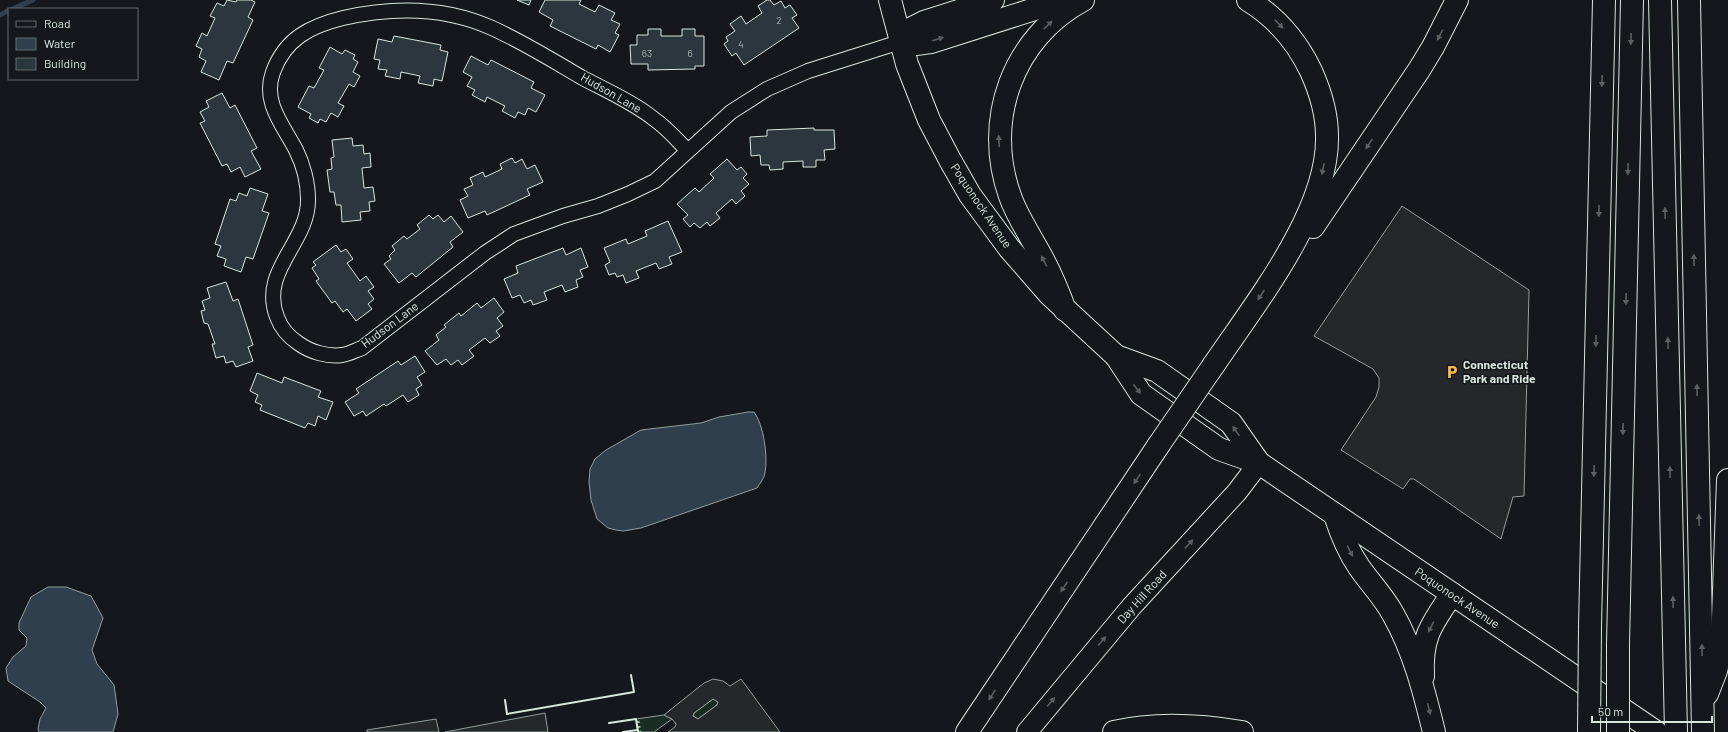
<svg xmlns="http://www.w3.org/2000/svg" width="1728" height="732" font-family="Barlow,sans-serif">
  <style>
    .green { fill: #1a2d24; stroke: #939e99 }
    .parking { fill: #24282b; stroke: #939e99; fill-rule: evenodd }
    .water { fill: #2f3f4d; stroke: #939e99 }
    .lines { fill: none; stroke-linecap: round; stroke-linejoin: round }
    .stream { stroke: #2f3f4d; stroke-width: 5 }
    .building { fill: #2c363c; stroke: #d8e6dc }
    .street-casing { stroke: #d8e6dc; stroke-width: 16 }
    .secondary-casing { stroke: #d8e6dc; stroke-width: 22 }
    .primary-casing { stroke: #d8e6dc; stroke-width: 24 }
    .highway-casing { stroke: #d8e6dc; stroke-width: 24 }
    .street { stroke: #14181c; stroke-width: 14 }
    .secondary { stroke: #14181c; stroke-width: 20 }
    .primary { stroke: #14181c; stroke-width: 22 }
    .highway { stroke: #14181c; stroke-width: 22 }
    .highway-bridge-casing { stroke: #d8e6dc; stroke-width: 24; stroke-linecap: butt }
    .highway-bridge { stroke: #14181c; stroke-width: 22 }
    .hedge { stroke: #8ac095; stroke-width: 3; stroke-dasharray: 2 3; stroke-linecap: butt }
    .wall { stroke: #d8e6dc; stroke-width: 2 }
    .oneway { fill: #59605f }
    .labels { text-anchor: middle; stroke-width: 3; stroke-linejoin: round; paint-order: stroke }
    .number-label { font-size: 10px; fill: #adbab4 }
    .street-label { font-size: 12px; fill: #d8e6dc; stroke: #14181c }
    .poi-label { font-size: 12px; font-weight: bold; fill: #d8e6dc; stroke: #14181c; text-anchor: start }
  </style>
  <rect width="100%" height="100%" fill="#14181c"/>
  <g class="green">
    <polygon points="713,699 718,702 717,705 698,719 693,716 694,713"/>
    <polygon points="664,715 672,719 654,732 638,732 636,719"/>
  </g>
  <g class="parking">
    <polygon points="1402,206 1529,290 1524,496 1513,497 1501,539 1414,479 1410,479 1403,489 1341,450 1376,397 1379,387 1379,378 1373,369 1314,336"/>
    <path d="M 713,679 L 723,681 L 730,686 L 741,679 L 780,732 L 668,732 L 675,727 L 676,724 L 672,719 L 664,715 L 704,683 ZM 713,699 L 718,702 L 717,705 L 698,719 L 693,716 L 694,713 Z"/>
    <polygon points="545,713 548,732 445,732"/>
    <polygon points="436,719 439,732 367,732 367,730"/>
  </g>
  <g class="water">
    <path d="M 748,412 L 754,412 C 764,425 768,457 765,473 C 764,479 760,483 757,488 L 641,528 L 623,531 L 616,530 L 608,528 L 597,519 L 591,500 L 589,482 L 590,469 L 595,459 L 606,450 L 641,430 L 701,423 L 719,417 Z"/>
    <polygon points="48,587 66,587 91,596 103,618 92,650 97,664 114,685 118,714 113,732 39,732 38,729 40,719 46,708 40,702 8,681 6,668 13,657 26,646 27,638 19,630 19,623 31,597"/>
  </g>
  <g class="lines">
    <g class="stream">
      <polyline points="12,9 33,0"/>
      <polyline points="0,15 9,10"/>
    </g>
  </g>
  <g class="building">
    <polygon points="227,0 236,2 237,0 251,0 255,2 248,17 253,20 233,63 227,61 219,80 201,72 206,61 199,57 202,49 196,46 202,33 207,36 215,18 210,16 217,3 224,6"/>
    <polygon points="517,0 531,0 529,5"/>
    <polygon points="545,0 581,0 579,4 595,12 599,5 615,13 611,20 620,24 615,33 619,35 610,52 598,45 596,49 550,26 553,20 539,12"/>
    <polygon points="767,0 770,0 774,5 781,1 785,8 790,5 797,15 792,18 799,28 744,65 736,53 732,56 724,44 728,41 726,37 735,31 730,24 741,16 746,24 762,13 758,6"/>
    <polygon points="648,29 661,29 661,36 682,36 682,29 695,29 695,36 704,36 704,66 695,66 695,69 648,70 648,64 631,64 630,45 637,45 637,35 648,35"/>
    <polygon points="394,36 441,45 440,50 448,52 442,81 434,79 433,86 418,83 420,76 401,72 400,79 385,76 387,70 378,69 380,60 374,59 378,39 392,42"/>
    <polygon points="330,47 342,54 345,50 355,55 353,59 358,62 353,72 360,76 354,87 349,84 338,103 344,106 338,117 331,113 326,122 320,119 318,123 309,118 311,114 298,107 309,86 314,88 324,70 319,68"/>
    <polygon points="471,56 488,65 491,60 534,82 531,88 545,95 536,112 528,108 525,115 518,112 515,118 502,111 505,106 487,97 485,102 472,95 475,90 467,86 472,77 463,72"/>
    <polygon points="222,93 230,108 235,105 257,148 251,151 261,169 245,177 240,167 231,172 227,164 222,166 200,123 205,121 200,112 209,107 206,101"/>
    <polygon points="814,128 814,130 834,130 835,149 824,150 825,160 816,160 816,167 803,167 803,161 783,162 783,169 770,170 769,165 761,165 760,155 751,156 750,137 767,136 767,130"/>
    <polygon points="352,138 353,146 363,145 364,154 370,153 371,167 362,168 364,188 373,187 375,201 369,202 370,211 360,212 361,220 342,222 341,205 336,205 334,192 330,192 327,170 332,169 331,158 334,157 332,140"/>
    <polygon points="512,158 515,163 522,159 527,169 535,165 543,182 527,189 530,195 487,215 485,211 468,218 460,200 468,196 464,189 473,185 470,178 483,172 485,177 502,169 500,164"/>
    <polygon points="727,159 737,170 741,167 747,174 743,178 749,184 741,191 745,196 736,204 732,199 716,213 720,218 710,226 707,222 700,228 694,223 690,227 683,219 688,215 677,204 695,188 699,192 714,178 710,174"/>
    <polygon points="250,188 268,194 262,211 269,213 253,259 246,257 241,272 224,266 226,259 217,256 221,246 215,244 230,199 236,201 239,193 247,196"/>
    <polygon points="429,215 433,219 438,215 444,222 451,216 463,232 450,242 453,247 416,277 412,273 399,283 384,264 391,259 389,256 395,250 392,246 404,236 407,239 420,229 417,225"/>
    <polygon points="668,221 682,252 669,257 672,264 659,269 656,263 636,271 639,278 626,283 623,275 617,277 615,273 609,275 605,265 610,262 604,248 626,239 628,244 647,236 645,231"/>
    <polygon points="336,245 341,252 346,249 353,259 347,263 360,281 366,276 374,287 368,291 374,299 368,304 372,309 356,321 347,309 343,312 335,301 332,303 316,281 319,279 312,268 316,265 313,262"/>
    <polygon points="563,248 566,255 581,248 588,267 580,270 583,277 576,280 578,287 565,292 562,285 544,292 547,300 533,305 531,300 524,303 520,295 512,298 504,279 518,273 516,266"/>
    <polygon points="226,282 233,301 238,299 253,345 248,347 253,361 236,367 233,361 226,363 224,356 216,358 212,344 215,344 208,324 204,323 201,311 205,310 202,301 210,298 207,288"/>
    <polygon points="494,298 504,312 497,318 503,326 496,331 500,336 490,343 485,338 469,350 474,356 462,365 458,360 451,365 446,359 437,365 425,351 439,340 436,335 446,327 444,325 459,313 461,316 477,303 481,308"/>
    <polygon points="415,356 425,372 417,377 422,385 416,389 419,395 408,402 403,395 386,406 384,404 366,416 363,411 354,416 345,402 359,393 356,389 398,361 401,365"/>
    <polygon points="257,373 282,383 284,377 321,391 318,397 333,402 326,420 318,416 315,426 308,423 305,428 260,410 262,405 255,402 258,395 250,391"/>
  </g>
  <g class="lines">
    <defs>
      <path id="street" d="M 688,151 C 677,140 667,128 654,119 C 633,102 605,90 581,77 C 552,60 523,42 492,28 C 445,7 392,7 343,18 C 310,26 285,39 273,72 C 262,102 283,125 296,150 C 303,164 308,183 308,199 C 309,243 259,270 277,317 C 281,328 289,337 298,343 C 310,352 328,357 342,355 C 349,354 356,350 362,348 L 485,253 L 514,234 L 563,216 L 598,206 L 628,194 L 655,181 L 731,112 L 767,89 L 808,71 L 900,42"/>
      <polyline id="secondary" points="1027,732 1132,606 1237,492 1259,463"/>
      <g id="primary">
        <polyline points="890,0 907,64 929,120 950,160 970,195 1009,248 1050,295 1116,356 1141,394 1219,449 1259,463 1656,732"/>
        <polyline points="1116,356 1157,371 1231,423 1259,463"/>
      </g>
      <g id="highway">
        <polyline points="993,0 924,22 910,29 900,42 916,44 931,42 1063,0"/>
        <polyline points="1660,0 1676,732"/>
        <polyline points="1689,0 1703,732"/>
        <polyline points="1313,227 1419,70 1433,47 1457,0"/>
        <path d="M 1065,310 C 1057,288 1048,267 1036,247 C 1027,230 1016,214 1010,196 C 983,121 1012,38 1083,0"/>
        <path d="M 1213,366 C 1254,305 1329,212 1327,136 C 1327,114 1320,91 1311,71 C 1297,42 1276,17 1248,0"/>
        <path d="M 1335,515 C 1341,534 1348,551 1359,567 C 1370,583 1384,597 1393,614 C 1414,651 1424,691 1434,732"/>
        <polyline points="1590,627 1604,0"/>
        <polyline points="1618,645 1632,0"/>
        <path d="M 1423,676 C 1421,637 1431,625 1452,594"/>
        <polyline points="1707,694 1716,671 1722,645 1728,480"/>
        <polyline points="967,732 1158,446"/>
        <path d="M 1114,732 C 1156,722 1200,725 1242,732"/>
        <polyline points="1647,732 1649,728"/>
      </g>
    </defs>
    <use href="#street" class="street-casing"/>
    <use href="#secondary" class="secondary-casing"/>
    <use href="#primary" class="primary-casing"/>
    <use href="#highway" class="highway-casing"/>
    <use href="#street" class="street"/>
    <use href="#secondary" class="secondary"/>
    <use href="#primary" class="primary"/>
    <use href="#highway" class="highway"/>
    <defs>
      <g id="highway-bridge">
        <polyline points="1158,446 1213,366"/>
        <polyline points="1589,732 1590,627"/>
        <polyline points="1618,732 1618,645"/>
      </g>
    </defs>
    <use href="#highway-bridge" class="highway-bridge-casing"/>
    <use href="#highway-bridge" class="highway-bridge"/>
    <polyline class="hedge" points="638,721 640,732"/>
    <g class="wall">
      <polyline points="505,700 507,714 634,692 631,675"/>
      <polyline points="609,723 636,719 638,732"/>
      <polyline points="623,732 638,730"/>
    </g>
  </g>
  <defs><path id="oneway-solid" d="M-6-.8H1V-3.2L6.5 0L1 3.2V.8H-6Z"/></defs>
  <g class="oneway">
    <use href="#oneway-solid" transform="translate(1279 24) rotate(46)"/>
    <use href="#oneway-solid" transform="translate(1048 25) rotate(-44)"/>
    <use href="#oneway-solid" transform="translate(1440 35) rotate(118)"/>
    <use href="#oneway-solid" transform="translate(938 39) rotate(-17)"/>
    <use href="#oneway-solid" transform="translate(1631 39) rotate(91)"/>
    <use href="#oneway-solid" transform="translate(1602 81) rotate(91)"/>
    <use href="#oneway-solid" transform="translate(999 141) rotate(-92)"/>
    <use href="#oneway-solid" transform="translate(1369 144) rotate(124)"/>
    <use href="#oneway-solid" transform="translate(1323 169) rotate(102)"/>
    <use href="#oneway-solid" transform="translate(1628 169) rotate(91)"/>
    <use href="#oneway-solid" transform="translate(1599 211) rotate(91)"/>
    <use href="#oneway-solid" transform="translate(1665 213) rotate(-91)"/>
    <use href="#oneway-solid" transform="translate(1694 260) rotate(-91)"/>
    <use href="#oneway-solid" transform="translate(1044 261) rotate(-117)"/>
    <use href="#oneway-solid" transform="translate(1261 295) rotate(124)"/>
    <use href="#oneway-solid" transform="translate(1626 299) rotate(91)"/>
    <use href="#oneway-solid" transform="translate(1596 341) rotate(91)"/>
    <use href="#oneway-solid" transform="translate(1668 343) rotate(-91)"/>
    <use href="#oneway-solid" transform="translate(1137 389) rotate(52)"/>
    <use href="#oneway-solid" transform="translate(1697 390) rotate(-91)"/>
    <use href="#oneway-solid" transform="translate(1623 429) rotate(91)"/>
    <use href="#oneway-solid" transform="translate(1236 431) rotate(-125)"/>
    <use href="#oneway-solid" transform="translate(1594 471) rotate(91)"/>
    <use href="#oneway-solid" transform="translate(1670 472) rotate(-91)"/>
    <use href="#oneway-solid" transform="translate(1137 479) rotate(124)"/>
    <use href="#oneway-solid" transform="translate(1699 520) rotate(-91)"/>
    <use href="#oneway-solid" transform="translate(1189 544) rotate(-47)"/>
    <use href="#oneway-solid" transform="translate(1350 551) rotate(62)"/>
    <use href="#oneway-solid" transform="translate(1064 587) rotate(124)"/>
    <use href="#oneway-solid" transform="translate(1673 602) rotate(-91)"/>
    <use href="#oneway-solid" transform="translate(1431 627) rotate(117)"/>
    <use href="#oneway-solid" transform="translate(1102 641) rotate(-50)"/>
    <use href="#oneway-solid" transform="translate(1702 650) rotate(-91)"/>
    <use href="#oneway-solid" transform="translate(992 695) rotate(124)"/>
    <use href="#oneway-solid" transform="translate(1051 702) rotate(-50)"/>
    <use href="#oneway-solid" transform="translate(1429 709) rotate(76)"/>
  </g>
  <defs>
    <symbol id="parking-bare" viewBox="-9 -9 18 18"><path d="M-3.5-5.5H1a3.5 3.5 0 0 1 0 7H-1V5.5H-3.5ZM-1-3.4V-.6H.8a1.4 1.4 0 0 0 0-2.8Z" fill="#ffb74d" stroke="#14181c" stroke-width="2.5" paint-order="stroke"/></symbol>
  </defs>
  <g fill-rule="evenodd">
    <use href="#parking-bare" x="1442" y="362" width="20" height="20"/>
  </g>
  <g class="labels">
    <g class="number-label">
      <text x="779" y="24">2</text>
      <text x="741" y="48">4</text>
      <text x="647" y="57">63</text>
      <text x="690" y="57">6</text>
    </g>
    <g class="street-label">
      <text transform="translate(611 93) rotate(30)" y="4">Hudson Lane</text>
      <text transform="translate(981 206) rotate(56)" y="4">Poquonock Avenue</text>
      <text transform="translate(390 325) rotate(-37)" y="4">Hudson Lane</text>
      <text transform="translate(1142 597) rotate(-48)" y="4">Day Hill Road</text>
      <text transform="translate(1457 598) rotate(34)" y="4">Poquonock Avenue</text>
    </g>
    <g class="poi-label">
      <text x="1463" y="369">Connecticut<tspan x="1463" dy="14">Park and Ride</tspan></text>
    </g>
  </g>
  <rect x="8" y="8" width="130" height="72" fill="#14181c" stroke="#626a69"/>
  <rect x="16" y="21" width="20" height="6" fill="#14181c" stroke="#626a69"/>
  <text x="44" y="28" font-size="12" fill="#d8e6dc">Road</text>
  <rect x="16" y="38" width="20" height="12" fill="#2f3f4d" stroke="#626a69"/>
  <text x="44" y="48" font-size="12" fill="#d8e6dc">Water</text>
  <rect x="16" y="58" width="20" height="12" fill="#2c363c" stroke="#626a69"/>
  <text x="44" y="68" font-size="12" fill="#d8e6dc">Building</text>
  <path d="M1592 716v6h120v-6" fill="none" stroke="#d8e6dc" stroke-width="2"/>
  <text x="1598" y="716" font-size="12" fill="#d8e6dc" stroke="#14181c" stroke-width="3" paint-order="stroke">50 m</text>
</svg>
